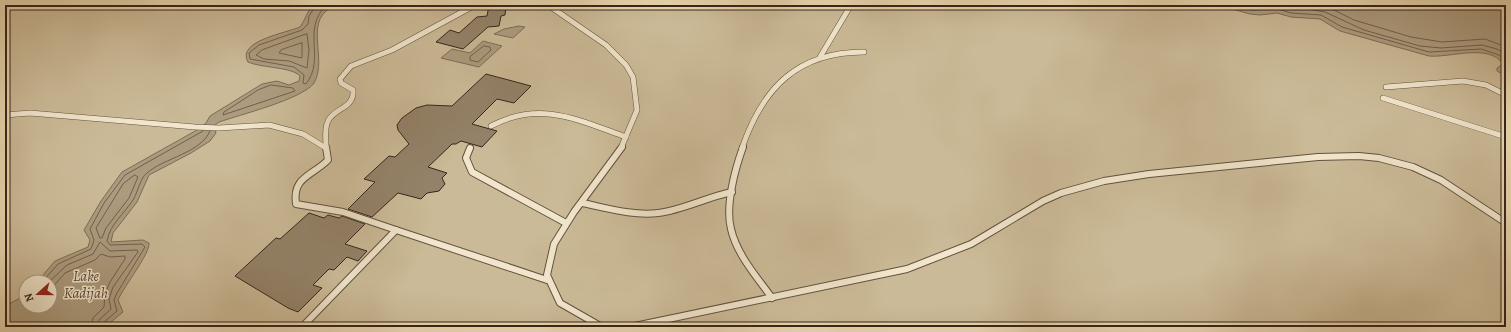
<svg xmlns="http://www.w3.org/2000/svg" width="1511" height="332" font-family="Alegreya,serif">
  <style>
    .green { fill: #cbba97; stroke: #80705a; fill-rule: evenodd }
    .water { fill: #ac9b7e; stroke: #7c6c57 }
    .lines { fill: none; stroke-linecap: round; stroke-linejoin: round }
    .shore { stroke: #70604d; stroke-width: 1 }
    .building { fill: #938269; stroke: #35251c }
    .lane-far1-casing { stroke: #625241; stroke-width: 6 }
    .lane-casing { stroke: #625241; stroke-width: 8 }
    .lane-far1 { stroke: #f1e6cc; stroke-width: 5 }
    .lane { stroke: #f1e6cc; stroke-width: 6 }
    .labels { text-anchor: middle; stroke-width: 3; stroke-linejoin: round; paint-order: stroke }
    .water-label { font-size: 15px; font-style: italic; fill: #594839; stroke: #f1e6cc }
  </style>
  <rect width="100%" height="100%" fill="#ead8b0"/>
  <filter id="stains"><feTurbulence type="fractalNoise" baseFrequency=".005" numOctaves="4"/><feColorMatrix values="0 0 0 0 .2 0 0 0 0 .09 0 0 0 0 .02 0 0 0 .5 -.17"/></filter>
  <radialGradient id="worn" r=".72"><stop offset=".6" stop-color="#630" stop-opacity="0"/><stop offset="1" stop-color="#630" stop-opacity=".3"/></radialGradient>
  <path class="green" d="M 5,5 L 1506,5 L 1506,327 L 5,327 ZM 26,282 L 50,282 L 50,306 L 26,306 Z"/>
  <g class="water">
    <path d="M 314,5 L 338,5 C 300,16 329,58 314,83 C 303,99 239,115 219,122 L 214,126 L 216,133 L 210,141 L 191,153 L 149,175 L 137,202 L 113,233 L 111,242 L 143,240 L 149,243 C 150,254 124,286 118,300 L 123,312 L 105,327 L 5,327 L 5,306 L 26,295 L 26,306 L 50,306 L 50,282 L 37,282 L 55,261 L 88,247 L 90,240 L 84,230 L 101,201 L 122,172 L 197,130 L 206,123 L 210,116 L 262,84 L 277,81 L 289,85 L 299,81 L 300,76 C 292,67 262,68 248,62 C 236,41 286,33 300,27 C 306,19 306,12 314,5 Z"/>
    <path d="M 1218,5 L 1506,6 L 1506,76 L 1497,71 L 1497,68 L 1503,64 C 1489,43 1450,58 1429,56 L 1340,31 L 1320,19 L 1291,17 L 1277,13 L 1260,15 L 1250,14 Z"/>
    <polygon points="519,26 525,27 513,38 494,34 504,29"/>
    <polygon points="483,41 502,46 479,67 441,58 452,49 470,53"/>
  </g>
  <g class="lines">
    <g class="shore">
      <path d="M 316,5 L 309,16 L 308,24 L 302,30 L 259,45 L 249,53 L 250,59 L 294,67 L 304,75 L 303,83 L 306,84 C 326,58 301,31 326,5"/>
      <polyline points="1229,5 1251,10 1278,9 1291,13 1321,15 1342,27 1429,52 1481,49 1499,55 1506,62"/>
      <polyline points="1283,5 1325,12 1364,30 1420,46 1441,48 1482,45 1497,49 1506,54"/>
      <polyline points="1324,5 1354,20 1411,37 1442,42 1485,39 1506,47"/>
      <polygon points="307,34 309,50 307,68 289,61 264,59 256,55 262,50"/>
      <polygon points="302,43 302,58 279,53 281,50"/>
      <polygon points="484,46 490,47 491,50 478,62 470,60 470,57"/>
      <polygon points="271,85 293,88 295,91 223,115 224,112 258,90"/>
      <polygon points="135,175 138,177 129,198 106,228 102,238 100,238 96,228 123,184"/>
      <polyline points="42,282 58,264 91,249 94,240 90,229 104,203 125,175 203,131"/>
      <polyline points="49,282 67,265 93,254 100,242 110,251 137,250 138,252 113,287 109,299 111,309 99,320 97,327"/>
      <polyline points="50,290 65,273 95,260 101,254 110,257 125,256 125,259 110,282 105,294 104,307 93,318 91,327"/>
      <path d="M 102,327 L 103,323 L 117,311 L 114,300 L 117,293 L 145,247 L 142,244 L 110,245 L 107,241 C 110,224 124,214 133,200 C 138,192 140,178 147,173 C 164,158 201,153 210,131"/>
    </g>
  </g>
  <g class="building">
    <polygon points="489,5 506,5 505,15 501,16 499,26 488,27 463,49 436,42 450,30 459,33 477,17 487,16"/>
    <polygon points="486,74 531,86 514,103 497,99 472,124 497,131 482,147 461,141 456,144 452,144 428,167 447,173 442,178 445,184 439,191 427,193 421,199 398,193 372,217 348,209 375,182 364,179 389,156 395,157 409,144 398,130 397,125 402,118 416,108 427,105 452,106"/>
    <polygon points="309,213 324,218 328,215 339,218 342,216 365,224 345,244 367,251 358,261 347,257 334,270 329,269 313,285 322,288 298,312 288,308 235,276 276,238 280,239"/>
  </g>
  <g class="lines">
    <defs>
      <g id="lane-far1">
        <polyline points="548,5 606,45 626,65 633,77 637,110 621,148"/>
        <polyline points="820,57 851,5"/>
        <polyline points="1386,87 1463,81 1486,85 1506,95"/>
        <polyline points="1383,98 1506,137"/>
        <polyline points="5,115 30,113 195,127 219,128 269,125 303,134 326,148"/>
        <path d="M 491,126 C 540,100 578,120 626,137"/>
        <path d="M 326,147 C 326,138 324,129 328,121 C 334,108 355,108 353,90 L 341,83 L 340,79 L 351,66 L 392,50 L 475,5"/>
        <path d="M 742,148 C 763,87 798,52 864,52"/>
      </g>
      <g id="lane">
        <path d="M 326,147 L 328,160 C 312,176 292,177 296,204 L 343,212 L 396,230"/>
        <path d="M 743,147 C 735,169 725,206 731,229 C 737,255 757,277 772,298"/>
        <polyline points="470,148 466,158 472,172 566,223"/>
        <path d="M 582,203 C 607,208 633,216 658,213 C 683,210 707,197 732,192"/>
        <polyline points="302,327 396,230 547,280"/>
        <polyline points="602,327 560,303 547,275 554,244 574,212 622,147"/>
        <polyline points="630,327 907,269 971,244 1043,201 1061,193 1104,181 1149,174 1318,157 1359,156 1379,158 1413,167 1441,180 1506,223"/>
      </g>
    </defs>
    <use href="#lane-far1" class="lane-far1-casing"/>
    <use href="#lane" class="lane-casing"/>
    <use href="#lane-far1" class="lane-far1"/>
    <use href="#lane" class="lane"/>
  </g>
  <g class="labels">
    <g class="water-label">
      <text x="86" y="281">Lake<tspan x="86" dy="17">Kadijah</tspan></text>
    </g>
  </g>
  <rect width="1511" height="332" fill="none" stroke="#ead8b0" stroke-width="20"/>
  <rect x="6" y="6" width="1499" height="320" fill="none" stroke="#35251c" stroke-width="2"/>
  <rect x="10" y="10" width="1491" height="312" fill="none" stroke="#35251c"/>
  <g transform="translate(38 294) rotate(249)"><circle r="19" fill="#f1e6cc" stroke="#a69986"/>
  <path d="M0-3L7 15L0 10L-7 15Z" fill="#8f2418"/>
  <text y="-6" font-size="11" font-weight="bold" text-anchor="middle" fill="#35251c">N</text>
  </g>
  <rect width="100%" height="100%" filter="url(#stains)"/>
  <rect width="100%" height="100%" fill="url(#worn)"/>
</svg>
